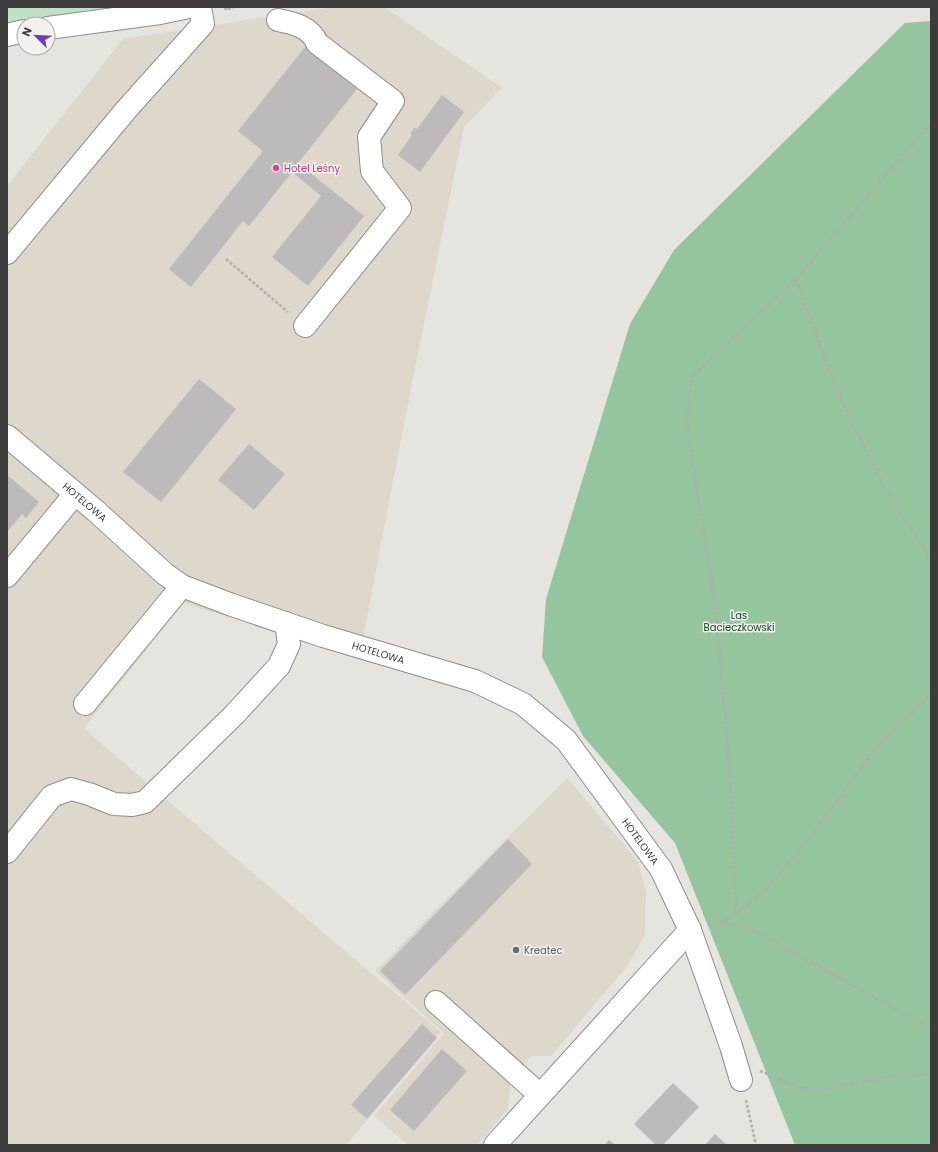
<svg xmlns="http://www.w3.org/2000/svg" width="938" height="1152" font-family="Poppins,sans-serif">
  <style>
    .built { fill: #ddd7cc }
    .green { fill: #bfe2c6 }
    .forest { fill: #94c59e }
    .building { fill: #beb9ba }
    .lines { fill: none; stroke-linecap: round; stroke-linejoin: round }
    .minor-casing { stroke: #8f8d89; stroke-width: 24 }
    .path { stroke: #b1afab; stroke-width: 2.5; stroke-dasharray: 3 2; stroke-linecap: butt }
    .minor { stroke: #fff; stroke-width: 22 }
    .hotel-dot { fill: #d1479c; stroke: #f3f1ed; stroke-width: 1.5 }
    .service-dot { fill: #5c6f8a; stroke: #f3f1ed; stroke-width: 1.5 }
    .labels { text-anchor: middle; stroke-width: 3; stroke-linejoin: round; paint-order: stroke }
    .hotel-label { font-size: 10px; fill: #b23c85; stroke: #f3f1ed; text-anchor: start }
    .street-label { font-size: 10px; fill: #3d3c3a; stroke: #f3f1ed }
    .park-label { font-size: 10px; fill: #0b4521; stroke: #f3f1ed }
    .service-label { font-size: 10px; fill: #4e5e75; stroke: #f3f1ed; text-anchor: start }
  </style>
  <rect width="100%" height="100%" fill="#e6e4df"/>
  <g class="built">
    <polygon points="333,7 384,7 502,88 464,127 409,398 359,658 184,603 84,728 156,791 441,1032 346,1145 7,1145 7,186 123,39"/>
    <polygon points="567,778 638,861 646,892 645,935 628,965 551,1056 531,1056 511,1080 508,1109 477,1145 408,1145 374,1116 444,1033 375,971"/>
  </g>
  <polygon class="green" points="7,7 145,7 7,25"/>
  <polygon class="forest" points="931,21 931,1145 795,1145 675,843 583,736 542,657 546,599 630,324 674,250 905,23"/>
  <g class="building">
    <polygon points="305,47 357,89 298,163 364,216 308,286 272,257 321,196 292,172 249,226 243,221 191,287 169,269 263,151 238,131"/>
    <polygon points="442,95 464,112 420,172 398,155 412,135 410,134 414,128 417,129"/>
    <polygon points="199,379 236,409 161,502 123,472"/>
    <polygon points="249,444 285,474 254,510 218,480"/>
    <polygon points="7,475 39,502 26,518 22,514 7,532"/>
    <polygon points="508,839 532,864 405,995 380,971"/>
    <polygon points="422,1024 437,1038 367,1119 351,1105"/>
    <polygon points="442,1049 467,1071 414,1131 390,1110"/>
    <polygon points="673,1083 699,1107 663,1145 656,1145 634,1124"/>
    <polygon points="715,1134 727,1145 705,1145"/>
    <polygon points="609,1140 615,1145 604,1145"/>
  </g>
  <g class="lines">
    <defs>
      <g id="minor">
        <path d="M 278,20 C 293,23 311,27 317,43 L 393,101 L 369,137 L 372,171 L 400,208 L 305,326"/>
        <polyline points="48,28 160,13 189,7"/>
        <polyline points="7,35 24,31"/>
        <polyline points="7,253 126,110 203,24 200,7"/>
        <path id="s1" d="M 7,436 L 97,512 L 165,574 L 182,586 L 232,605 L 323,636 L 475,681 L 523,704 L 566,740 L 661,869 L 690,930 L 731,1046 L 741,1080"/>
        <polyline points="7,576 75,494"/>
        <polyline points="85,704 182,586"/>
        <polyline points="7,852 52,796 71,789 89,794 114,804 132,805 145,802 235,714 279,666 289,644 286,623"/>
        <polyline points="436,1002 540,1095"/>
        <polyline points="495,1145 690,930"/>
      </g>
    </defs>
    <use href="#minor" class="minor-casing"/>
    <g class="path">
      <polyline points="225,7 226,10 234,7"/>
      <polyline points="226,259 288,312"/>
      <polyline points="796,279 839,396 885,488 931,559"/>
      <polyline points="736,914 730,776 716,610 687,425 691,378 796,279 931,123"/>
      <polyline points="721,922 736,914 766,890 815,832 875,749 931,694"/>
      <polyline points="710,925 721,922 755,931 931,1029"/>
      <polyline points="760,1071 799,1088 822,1089 895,1076 931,1074"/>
      <polyline points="746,1100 756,1145"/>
    </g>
    <use href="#minor" class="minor"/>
  </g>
  <circle class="hotel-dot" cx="276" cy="168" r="4"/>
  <circle class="service-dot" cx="516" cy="950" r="4"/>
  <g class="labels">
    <g class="hotel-label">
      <text x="284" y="172">Hotel Leśny</text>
    </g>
    <g class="street-label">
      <text dy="4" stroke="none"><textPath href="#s1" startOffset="102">HOTELOWA</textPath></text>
      <text dy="4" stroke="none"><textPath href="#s1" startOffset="438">HOTELOWA</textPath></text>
      <text dy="4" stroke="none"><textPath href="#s1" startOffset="774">HOTELOWA</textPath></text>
    </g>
    <g class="park-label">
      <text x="739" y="619">Las<tspan x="739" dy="12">Bacieczkowski</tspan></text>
    </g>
    <g class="service-label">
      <text x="524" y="954">Kreatec</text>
    </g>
  </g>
  <rect width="938" height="1152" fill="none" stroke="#3d3c3a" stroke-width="16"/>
  <g transform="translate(36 36) rotate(294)"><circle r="19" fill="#f3f1ed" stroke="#aaa9a5"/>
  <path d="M0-3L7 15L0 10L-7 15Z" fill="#6e3cb4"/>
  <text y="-6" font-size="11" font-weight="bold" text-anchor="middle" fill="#3d3c3a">N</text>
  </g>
</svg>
